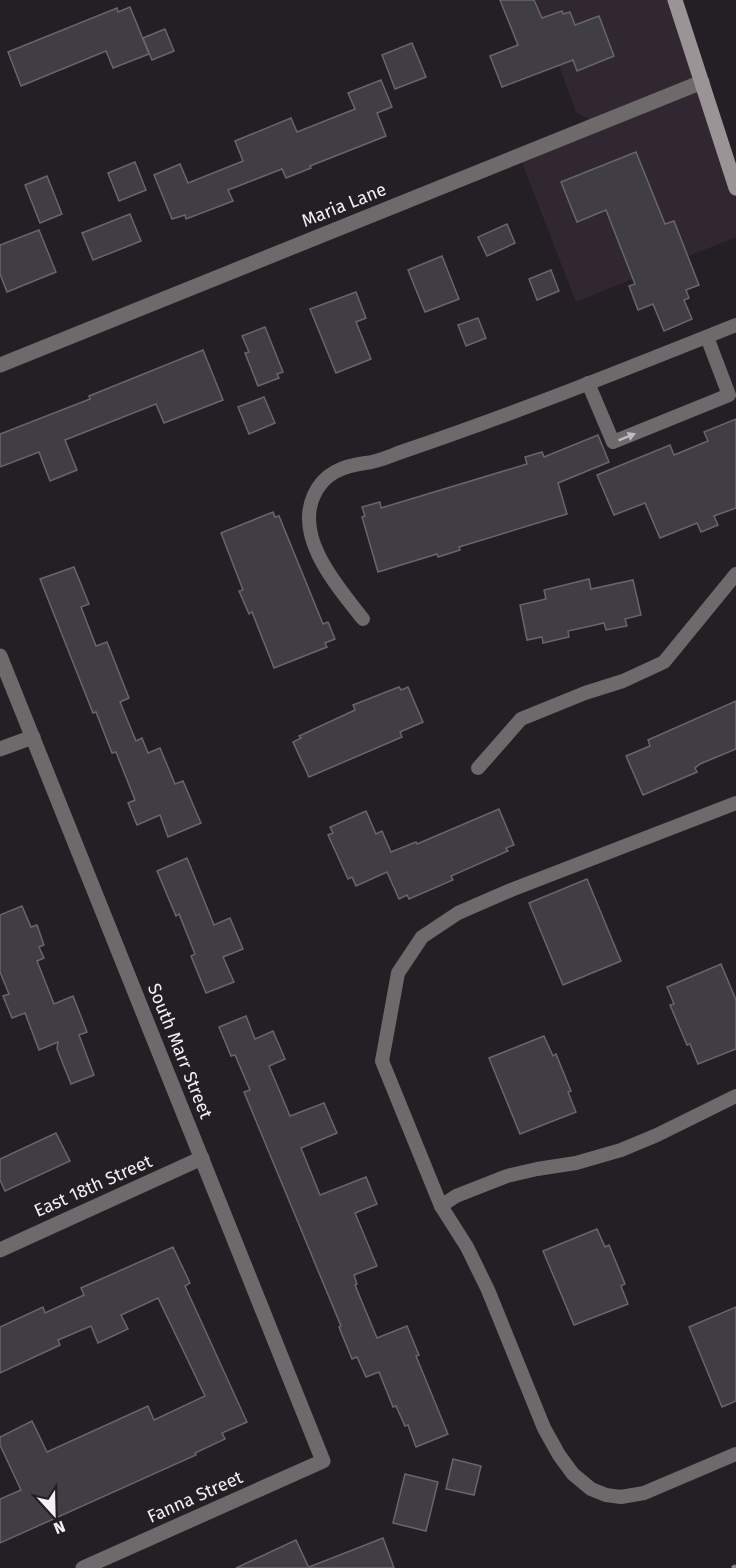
<svg xmlns="http://www.w3.org/2000/svg" width="736" height="1568" font-family="'Fira Sans',sans-serif">
  <style>
    .built { fill: #302730 }
    .building { fill: #403d44; stroke: #68656d; stroke-width: 1.5 }
    .lines { fill: none; stroke-linecap: round; stroke-linejoin: round }
    .path { stroke: #8b878b; stroke-width: 4; stroke-dasharray: 4.5 3; stroke-linecap: butt }
    .service { stroke: #6e6a6c; stroke-width: 14 }
    .minor { stroke: #6e6a6c; stroke-width: 15 }
    .secondary { stroke: #9a9497; stroke-width: 15 }
    .oneway { fill: #bebabd }
    .labels { text-anchor: middle; stroke-width: 4.5; stroke-linejoin: round; paint-order: stroke }
    .street-label { font-size: 18px; fill: #f3eff3; stroke: #241f24 }
  </style>
  <rect width="100%" height="100%" fill="#241f24"/>
  <polygon class="built" points="535,0 675,0 736,188 736,237 576,302 519,155 597,124 576,112"/>
  <g class="building">
    <polygon points="500,0 534,0 542,18 562,11 563,14 570,12 575,25 599,16 614,56 577,71 573,60 502,87 490,56 518,45"/>
    <polygon points="130,7 149,54 113,68 106,51 21,86 8,52 117,8 118,12"/>
    <polygon points="165,29 174,51 152,60 143,38"/>
    <polygon points="412,43 426,77 395,89 382,55"/>
    <polygon points="381,80 392,107 377,113 386,136 310,166 311,168 286,178 282,169 228,190 233,201 186,219 185,215 172,219 154,175 180,164 188,183 243,161 235,141 291,118 297,132 355,109 348,93"/>
    <polygon points="636,152 665,224 674,221 699,285 686,290 689,298 684,300 692,319 664,331 653,304 638,310 629,286 635,284 606,210 577,222 561,182"/>
    <polygon points="135,162 146,190 119,201 108,173"/>
    <polygon points="47,176 62,214 40,223 25,185"/>
    <polygon points="130,214 141,241 93,260 82,233"/>
    <polygon points="507,224 515,243 487,256 478,237"/>
    <polygon points="39,230 56,272 7,292 0,274 0,245"/>
    <polygon points="442,256 459,299 425,312 408,270"/>
    <polygon points="551,270 559,291 537,300 529,279"/>
    <polygon points="356,292 366,318 356,322 371,359 336,373 310,309"/>
    <polygon points="478,318 486,338 466,346 458,325"/>
    <polygon points="265,327 283,372 277,374 279,378 258,386 245,353 249,352 242,336"/>
    <polygon points="203,350 223,400 164,423 156,404 65,440 77,470 50,481 39,452 0,467 0,434 90,399 89,396"/>
    <polygon points="264,397 275,423 249,434 238,407"/>
    <polygon points="736,419 736,508 714,516 718,525 701,532 697,523 660,538 645,503 614,515 597,475 670,445 674,455 708,441 704,432"/>
    <polygon points="598,435 609,462 558,483 567,514 459,547 460,550 438,557 437,554 378,572 362,517 365,516 362,507 380,502 381,508 527,464 525,457 542,452 544,457"/>
    <polygon points="273,512 275,517 279,516 323,624 328,622 335,639 325,643 327,647 274,668 252,612 249,614 239,591 243,590 221,533"/>
    <polygon points="74,567 89,604 81,607 96,646 107,642 129,698 120,702 136,741 142,738 148,753 160,748 175,784 183,781 201,823 168,837 160,815 137,825 128,803 135,800 116,752 112,753 96,712 93,713 40,579"/>
    <polygon points="589,579 591,589 633,580 641,615 625,619 627,626 606,630 604,623 568,631 569,637 543,643 542,637 527,640 520,605 546,599 544,590"/>
    <polygon points="399,687 401,690 408,687 423,722 400,732 402,737 309,777 293,742 301,738 299,736 355,710 353,705"/>
    <polygon points="736,701 736,749 700,764 695,768 697,772 643,795 626,756 650,746 648,740"/>
    <polygon points="499,809 514,845 506,848 508,851 451,876 453,880 409,899 407,895 399,899 387,872 356,886 352,877 348,879 328,835 333,833 330,827 366,811 376,834 382,831 391,852 416,842 417,844"/>
    <polygon points="187,858 214,925 230,918 243,949 223,957 234,982 206,993 191,956 195,954 179,914 176,916 157,871"/>
    <polygon points="587,879 621,961 563,985 529,903"/>
    <polygon points="22,906 31,927 37,925 44,945 39,947 44,958 37,961 54,1004 73,996 87,1032 79,1035 94,1075 71,1084 57,1049 58,1042 39,1050 25,1013 12,1018 3,996 9,994 0,972 0,915"/>
    <polygon points="721,964 736,1000 736,1049 698,1064 690,1044 687,1045 670,1005 674,1004 667,987"/>
    <polygon points="246,1016 255,1039 273,1031 285,1059 269,1066 290,1116 324,1103 337,1133 301,1148 320,1195 366,1177 377,1204 355,1213 377,1266 354,1275 357,1284 355,1285 377,1338 407,1326 419,1355 416,1356 448,1434 416,1447 408,1425 405,1426 396,1406 393,1407 379,1372 366,1377 357,1357 352,1359 339,1327 341,1326 244,1092 250,1090 235,1055 231,1056 219,1027"/>
    <polygon points="544,1036 553,1056 556,1054 571,1091 568,1092 576,1112 520,1134 489,1058"/>
    <polygon points="56,1133 70,1161 5,1191 0,1180 0,1159"/>
    <polygon points="597,1229 605,1247 609,1245 625,1284 621,1286 628,1304 574,1325 543,1251"/>
    <polygon points="173,1247 190,1283 185,1286 247,1422 222,1433 225,1439 195,1453 196,1455 0,1543 0,1499 21,1490 0,1445 0,1437 32,1421 47,1452 148,1406 154,1420 205,1396 158,1298 121,1315 128,1329 98,1343 91,1326 58,1340 60,1345 0,1373 0,1327 43,1307 45,1313 84,1295 81,1288"/>
    <polygon points="736,1307 736,1401 722,1407 689,1327"/>
    <polygon points="453,1459 481,1466 474,1495 446,1489"/>
    <polygon points="405,1474 438,1482 426,1531 393,1523"/>
    <polygon points="383,1538 394,1568 310,1568 309,1567"/>
    <polygon points="296,1540 309,1568 236,1568"/>
  </g>
  <g class="lines">
    <polyline class="path" points="732,1568 736,1566"/>
    <g class="service">
      <polyline points="588,383 613,442 729,395 707,337"/>
      <path d="M 363,619 C 338,587 294,538 314,495 C 324,473 343,466 365,463 C 378,462 392,455 404,451 C 516,413 626,369 736,325"/>
      <polyline points="478,768 521,719 585,693 623,681 664,662 736,574"/>
      <polyline points="736,803 511,890 458,913 422,937 398,973 382,1061 441,1206 467,1247 488,1290 544,1428 559,1455 573,1474 591,1489 606,1495 621,1497 644,1493 736,1454"/>
      <polyline points="441,1206 456,1196 507,1176 537,1169 576,1163 621,1150 657,1135 736,1096"/>
    </g>
    <g class="minor">
      <polyline points="0,365 702,82"/>
      <polyline points="0,656 323,1461 83,1568"/>
      <polyline points="0,749 33,737"/>
      <polyline points="0,1250 202,1158"/>
    </g>
    <polyline class="secondary" points="675,0 736,188"/>
  </g>
  <defs><path id="oneway-solid" d="M-6-.8H1V-3.2L6.5 0L1 3.2V.8H-6Z" transform="scale(1.5)"/></defs>
  <use class="oneway" href="#oneway-solid" transform="translate(627 437) rotate(-22)"/>
  <g class="labels">
    <g class="street-label">
      <text transform="translate(344 205) rotate(-22)" y="6">Maria Lane</text>
      <text transform="translate(180 1051) rotate(68)" y="6">South Marr Street</text>
      <text transform="translate(93 1186) rotate(-24)" y="6">East 18th Street</text>
      <text transform="translate(195 1497) rotate(-24)" y="6">Fanna Street</text>
    </g>
  </g>
  <g transform="translate(54 1514) rotate(158)" stroke="#241f24" stroke-width="4.5" paint-order="stroke">
  <path d="M0-4.5L10 22L0 15L-10 22Z" fill="#f3eff3"/>
  <text y="-9" font-size="16" font-weight="bold" text-anchor="middle" fill="#f3eff3">N</text>
  </g>
</svg>
